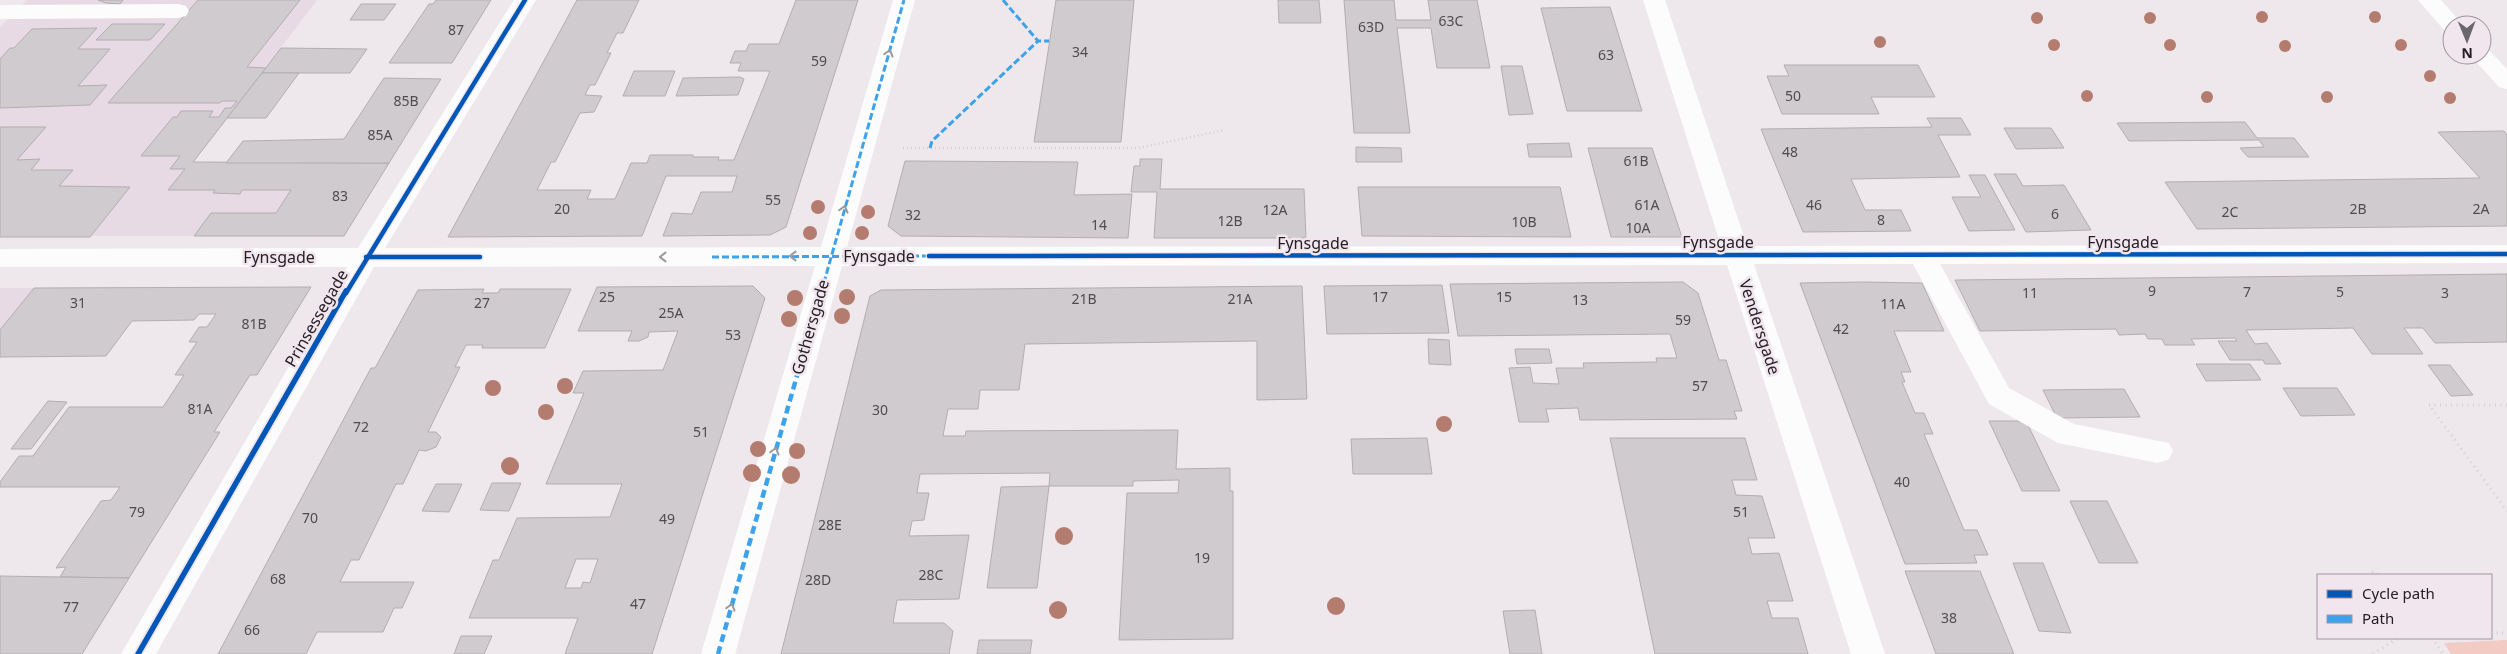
<svg xmlns="http://www.w3.org/2000/svg" width="2507" height="654" font-family="'Noto Sans',sans-serif">
  <style>
    .built { fill: #e7dae4 }
    .green { fill: #f1cbc4 }
    .building { fill: #d0cbce; stroke: #b2adaf; fill-rule: evenodd }
    .lines { fill: none; stroke-linecap: round; stroke-linejoin: round }
    .path-far1 { stroke: #d1cfd1; stroke-width: 2.5; stroke-dasharray: 1 3; stroke-linecap: butt }
    .path { stroke: #d1cfd1; stroke-width: 3; stroke-dasharray: 1 4.5; stroke-linecap: butt }
    .minor { fill: #fcfcfc; fill-rule: evenodd }
    .quiet-far1 { stroke: #3ea2ea; stroke-width: 3; stroke-dasharray: 7 3; stroke-linecap: butt }
    .quiet { stroke: #3ea2ea; stroke-width: 4.5; stroke-dasharray: 8 4.5; stroke-linecap: butt }
    .cycleway-far1-casing { stroke: #f1e5ee; stroke-width: 7 }
    .cycleway-casing { stroke: #f1e5ee; stroke-width: 9 }
    .cycleway-far1 { stroke: #0057b8; stroke-width: 4.5 }
    .cycleway { stroke: #0057b8; stroke-width: 5.5 }
    .tree { fill: #b47c6e }
    .oneway { stroke: #9b999a }
    .labels { text-anchor: middle; stroke-width: 5; stroke-linejoin: round; paint-order: stroke }
    .number-label { font-size: 14px; fill: #4f4b4e }
    .street-label { font-size: 16px; fill: #242023; stroke: #f1e5ee }
  </style>
  <rect width="100%" height="100%" fill="#eee8ed"/>
  <g class="built">
    <polygon points="27,0 317,0 194,162 389,163 344,236 0,236 0,27"/>
    <polygon points="0,288 34,288 0,330"/>
  </g>
  <polygon class="green" points="2507,640 2507,654 2451,654 2444,643"/>
  <g class="building">
    <polygon points="98,0 123,0 120,4 106,3"/>
    <polygon points="198,0 300,0 247,67 266,68 193,162 389,163 344,236 194,236 211,213 276,213 291,190 242,190 240,194 213,193 215,190 168,190 185,169 170,169 180,156 141,156 173,117 177,117 181,111 213,111 209,117 219,117 225,108 231,108 237,101 222,101 220,103 108,103"/>
    <polygon points="436,0 491,0 452,63 389,63 429,4 433,4"/>
    <polygon points="577,0 639,0 623,33 617,33 607,53 611,53 595,85 590,85 585,95 602,96 594,112 580,113 555,162 551,162 537,190 591,190 587,199 615,199 631,163 647,163 650,155 693,155 693,157 719,157 718,160 734,160 770,71 738,71 741,63 730,63 735,51 746,51 749,44 779,44 796,0 858,0 786,227 770,235 663,236 672,213 692,214 701,192 732,192 737,176 666,176 642,236 448,237"/>
    <polygon points="1056,0 1134,0 1121,142 1034,142"/>
    <polygon points="1278,0 1319,0 1321,23 1279,23"/>
    <polygon points="1344,0 1394,0 1396,20 1431,20 1428,0 1477,0 1490,68 1437,68 1431,28 1397,28 1410,133 1354,133"/>
    <polygon points="361,4 396,4 384,20 350,20"/>
    <polygon points="1610,7 1642,111 1567,111 1541,8"/>
    <polygon points="112,24 165,24 150,40 96,40"/>
    <polygon points="97,28 78,49 110,49 78,86 107,85 90,105 0,108 0,59 10,48 14,48 32,29"/>
    <polygon points="281,48 367,49 350,73 262,73"/>
    <polygon points="1784,65 1918,65 1935,97 1871,97 1879,114 1782,114 1767,76 1789,76"/>
    <polygon points="1501,66 1522,66 1533,114 1509,115"/>
    <polygon points="634,71 675,71 665,96 623,96"/>
    <polygon points="262,73 299,73 266,118 227,118"/>
    <polygon points="740,77 744,79 738,95 676,96 683,78"/>
    <polygon points="384,78 441,79 389,163 226,163 243,141 344,139"/>
    <polygon points="1927,118 1961,118 1971,135 1938,135 1960,177 1851,179 1865,210 1901,210 1911,231 1803,232 1761,129 1932,127"/>
    <polygon points="2245,122 2257,138 2294,138 2309,157 2248,157 2240,148 2264,147 2259,140 2129,141 2117,123"/>
    <polygon points="0,127 46,127 17,160 40,159 31,170 73,170 59,186 130,187 90,237 0,237"/>
    <polygon points="2004,128 2051,128 2064,148 2016,149"/>
    <polygon points="2504,131 2507,135 2507,226 2197,229 2165,182 2480,178 2438,132"/>
    <polygon points="1569,143 1572,157 1529,157 1527,144"/>
    <polygon points="1356,147 1401,148 1402,162 1356,162"/>
    <polygon points="1588,148 1652,148 1682,237 1611,237"/>
    <polygon points="1140,159 1162,159 1160,189 1304,189 1306,238 1154,238 1157,192 1131,192 1134,166 1140,166"/>
    <polygon points="905,161 1078,162 1074,195 1132,194 1128,238 901,236 888,226"/>
    <polygon points="1994,174 2016,174 2023,186 2064,185 2091,230 2026,232"/>
    <polygon points="1969,175 1985,175 2015,230 1969,231 1952,197 1981,197"/>
    <polygon points="1358,187 1560,187 1571,237 1362,236"/>
    <polygon points="2507,274 2507,342 2435,343 2423,328 2404,328 2423,354 2372,354 2353,328 2246,330 2255,344 2267,343 2281,364 2265,364 2263,360 2230,360 2218,341 2237,341 2235,338 2191,339 2195,345 2165,345 2162,339 2148,339 2145,334 2119,335 2116,329 1980,331 1955,280"/>
    <polygon points="1683,282 1698,293 1719,360 1726,360 1742,411 1734,411 1737,419 1580,420 1578,408 1546,409 1549,422 1519,422 1509,368 1530,367 1533,383 1559,384 1556,368 1584,368 1583,363 1657,362 1656,358 1677,358 1670,334 1458,336 1450,284"/>
    <polygon points="1862,282 1922,283 1944,331 1894,331 1911,372 1901,372 1905,382 1902,382 1915,413 1924,413 1933,434 1924,434 1948,492 1964,530 1977,530 1988,555 1974,555 1977,563 1905,564 1800,283"/>
    <polygon points="1442,285 1449,333 1327,334 1324,286"/>
    <path d="M 753,286 L 765,298 L 652,654 L 565,654 L 578,618 L 469,618 L 493,560 L 499,560 L 517,518 L 610,517 L 622,484 L 546,484 L 584,393 L 573,393 L 583,371 L 663,370 L 678,331 L 649,332 L 648,337 L 639,341 L 628,341 L 632,331 L 578,331 L 597,287 ZM 576,559 L 598,559 L 590,583 L 583,582 L 581,588 L 565,588 Z"/>
    <polygon points="1302,286 1307,399 1257,400 1257,341 1025,344 1019,390 980,390 978,409 948,409 943,436 965,436 966,431 1178,430 1176,469 1230,468 1230,491 1233,491 1233,639 1119,640 1127,493 1178,493 1179,480 1133,481 1133,486 1049,486 1050,473 920,474 917,493 929,493 924,520 912,521 909,536 969,535 959,599 897,600 893,623 944,623 953,631 949,654 781,654 870,296 881,290"/>
    <polygon points="311,287 257,375 250,375 214,432 220,432 129,578 60,577 66,567 56,568 101,501 111,500 120,487 0,487 0,482 19,456 33,456 69,407 163,407 184,375 175,375 197,342 189,342 199,327 207,327 216,314 199,314 194,320 132,321 106,356 0,357 0,330 34,288"/>
    <polygon points="484,289 482,293 498,293 500,289 571,289 545,348 482,348 483,345 466,345 455,367 460,367 428,432 436,432 441,437 436,447 426,451 419,450 403,484 396,484 359,560 351,560 340,582 414,582 402,608 394,608 383,632 317,632 306,654 218,654 371,368 375,368 418,290"/>
    <polygon points="1428,339 1449,340 1451,365 1429,364"/>
    <polygon points="1515,349 1549,349 1552,363 1517,364"/>
    <polygon points="2196,364 2250,364 2261,380 2206,381"/>
    <polygon points="2428,365 2450,365 2473,395 2451,396"/>
    <polygon points="2283,388 2337,388 2355,415 2301,416"/>
    <polygon points="2124,389 2140,417 2057,418 2043,390"/>
    <polygon points="48,401 67,402 31,449 11,449"/>
    <polygon points="1989,421 2026,421 2060,491 2022,491"/>
    <polygon points="1427,438 1432,474 1353,474 1351,439"/>
    <polygon points="1610,438 1745,438 1757,480 1732,480 1736,495 1762,496 1775,538 1748,538 1752,554 1779,553 1793,601 1767,601 1772,618 1798,618 1808,654 1655,654"/>
    <polygon points="492,483 521,483 509,511 480,510"/>
    <polygon points="436,484 462,484 449,512 422,511"/>
    <polygon points="1049,486 1037,588 987,588 1001,487"/>
    <polygon points="2070,501 2107,501 2138,563 2099,563"/>
    <polygon points="2013,563 2043,563 2071,633 2039,631"/>
    <polygon points="1905,571 1980,571 2014,654 1936,654"/>
    <polygon points="0,576 60,577 129,578 82,654 0,654"/>
    <polygon points="1535,610 1542,654 1510,654 1503,611"/>
    <polygon points="461,636 492,636 484,654 454,654"/>
    <polygon points="979,640 1032,640 1030,654 977,654"/>
  </g>
  <g class="lines">
    <polyline class="path-far1" points="903,148 1138,148 1225,130"/>
    <g class="path">
      <polyline points="2507,405 2429,405 2507,511"/>
      <polyline points="2372,572 2380,575"/>
      <polyline points="2491,633 2507,633"/>
      <polyline points="2432,638 2443,654"/>
      <polyline points="2373,654 2398,638"/>
    </g>
    <g class="minor">
      <polygon points="514,0 536,0 385,248 821,247 893,0 915,0 847,247 1721,246 1643,0 1665,0 1747,246 2507,245 2507,263 1940,264 2009,388 2074,424 2169,443 2173,451 2169,459 2158,463 2058,443 1989,404 1913,264 1754,264 1885,654 1851,654 1727,265 842,266 735,654 701,654 815,266 374,267 156,654 121,654 347,267 0,267 0,249 358,248"/>
      <polygon points="2418,0 2441,0 2463,25 2452,25 2452,32 2444,30"/>
      <polygon points="178,4 186,6 189,11 186,16 178,18 0,19 0,5"/>
      <polygon points="2482,48 2489,50 2507,69 2507,89 2499,87 2470,55 2482,55"/>
    </g>
    <g class="quiet-far1">
      <polyline points="1003,0 1038,41 1049,41"/>
      <polyline points="930,148 932,141 1038,41"/>
      <polyline points="712,257 929,256"/>
      <polyline points="821,293 904,0"/>
    </g>
    <polyline class="quiet" points="718,654 821,291"/>
    <defs>
      <g id="cycleway-far1">
        <polyline points="929,256 2507,254"/>
        <polyline points="366,257 480,257"/>
        <polyline points="346,293 525,0"/>
      </g>
      <polyline id="cycleway" points="138,654 346,291"/>
    </defs>
    <use href="#cycleway-far1" class="cycleway-far1-casing"/>
    <use href="#cycleway" class="cycleway-casing"/>
    <use href="#cycleway-far1" class="cycleway-far1"/>
    <use href="#cycleway" class="cycleway"/>
  </g>
  <g class="tree">
    <circle cx="2262" cy="17" r="6"/>
    <circle cx="2375" cy="17" r="6"/>
    <circle cx="2037" cy="18" r="6"/>
    <circle cx="2150" cy="18" r="6"/>
    <circle cx="1880" cy="42" r="6"/>
    <circle cx="2054" cy="45" r="6"/>
    <circle cx="2170" cy="45" r="6"/>
    <circle cx="2401" cy="45" r="6"/>
    <circle cx="2285" cy="46" r="6"/>
    <circle cx="2430" cy="76" r="6"/>
    <circle cx="2087" cy="96" r="6"/>
    <circle cx="2207" cy="97" r="6"/>
    <circle cx="2327" cy="97" r="6"/>
    <circle cx="2450" cy="98" r="6"/>
    <circle cx="818" cy="207" r="7"/>
    <circle cx="868" cy="212" r="7"/>
    <circle cx="810" cy="233" r="7"/>
    <circle cx="862" cy="233" r="7"/>
    <circle cx="847" cy="297" r="8"/>
    <circle cx="795" cy="298" r="8"/>
    <circle cx="842" cy="316" r="8"/>
    <circle cx="789" cy="319" r="8"/>
    <circle cx="565" cy="386" r="8"/>
    <circle cx="493" cy="388" r="8"/>
    <circle cx="546" cy="412" r="8"/>
    <circle cx="1444" cy="424" r="8"/>
    <circle cx="758" cy="449" r="8"/>
    <circle cx="797" cy="451" r="8"/>
    <circle cx="510" cy="466" r="9"/>
    <circle cx="752" cy="473" r="9"/>
    <circle cx="791" cy="475" r="9"/>
    <circle cx="1064" cy="536" r="9"/>
    <circle cx="1336" cy="606" r="9"/>
    <circle cx="1058" cy="610" r="9"/>
  </g>
  <defs><path id="oneway-chevron" d="M-2-3.5L2.5 0L-2 3.5" fill="none" stroke-width="1.6" stroke-linecap="round" stroke-linejoin="round" transform="scale(1.25)"/></defs>
  <g class="oneway">
    <use href="#oneway-chevron" transform="translate(889 53) rotate(-74)"/>
    <use href="#oneway-chevron" transform="translate(844 209) rotate(-74)"/>
    <use href="#oneway-chevron" transform="translate(793 256) rotate(180)"/>
    <use href="#oneway-chevron" transform="translate(663 257) rotate(180)"/>
    <use href="#oneway-chevron" transform="translate(775 451) rotate(-74)"/>
    <use href="#oneway-chevron" transform="translate(731 607) rotate(-74)"/>
  </g>
  <g class="labels">
    <g class="number-label">
      <text x="1451" y="26">63C</text>
      <text x="1371" y="32">63D</text>
      <text x="456" y="35">87</text>
      <text x="1080" y="57">34</text>
      <text x="1606" y="60">63</text>
      <text x="819" y="66">59</text>
      <text x="1793" y="101">50</text>
      <text x="406" y="106">85B</text>
      <text x="380" y="140">85A</text>
      <text x="1790" y="157">48</text>
      <text x="1636" y="166">61B</text>
      <text x="340" y="201">83</text>
      <text x="773" y="205">55</text>
      <text x="1647" y="210">61A</text>
      <text x="1814" y="210">46</text>
      <text x="562" y="214">20</text>
      <text x="2358" y="214">2B</text>
      <text x="2481" y="214">2A</text>
      <text x="1275" y="215">12A</text>
      <text x="2230" y="217">2C</text>
      <text x="2055" y="219">6</text>
      <text x="913" y="220">32</text>
      <text x="1881" y="225">8</text>
      <text x="1230" y="226">12B</text>
      <text x="1524" y="227">10B</text>
      <text x="1099" y="230">14</text>
      <text x="1638" y="233">10A</text>
      <text x="2152" y="296">9</text>
      <text x="2247" y="297">7</text>
      <text x="2340" y="297">5</text>
      <text x="2030" y="298">11</text>
      <text x="2445" y="298">3</text>
      <text x="607" y="302">25</text>
      <text x="1380" y="302">17</text>
      <text x="1504" y="302">15</text>
      <text x="1084" y="304">21B</text>
      <text x="1240" y="304">21A</text>
      <text x="1580" y="305">13</text>
      <text x="78" y="308">31</text>
      <text x="482" y="308">27</text>
      <text x="1893" y="309">11A</text>
      <text x="671" y="318">25A</text>
      <text x="1683" y="325">59</text>
      <text x="254" y="329">81B</text>
      <text x="1841" y="334">42</text>
      <text x="733" y="340">53</text>
      <text x="1700" y="391">57</text>
      <text x="200" y="414">81A</text>
      <text x="880" y="415">30</text>
      <text x="361" y="432">72</text>
      <text x="701" y="437">51</text>
      <text x="1902" y="487">40</text>
      <text x="137" y="517">79</text>
      <text x="1741" y="517">51</text>
      <text x="310" y="523">70</text>
      <text x="667" y="524">49</text>
      <text x="830" y="530">28E</text>
      <text x="1202" y="563">19</text>
      <text x="931" y="580">28C</text>
      <text x="278" y="584">68</text>
      <text x="818" y="585">28D</text>
      <text x="638" y="609">47</text>
      <text x="71" y="612">77</text>
      <text x="1949" y="623">38</text>
      <text x="252" y="635">66</text>
    </g>
    <g class="street-label">
      <text x="1718" y="248">Fynsgade</text>
      <text x="2123" y="248">Fynsgade</text>
      <text x="1313" y="249">Fynsgade</text>
      <text x="879" y="262">Fynsgade</text>
      <text x="279" y="263">Fynsgade</text>
      <text transform="translate(316 318) rotate(-60)" y="6">Prinsessegade</text>
      <text transform="translate(810 327) rotate(-74)" y="6">Gothersgade</text>
      <text transform="translate(1760 327) rotate(72)" y="6">Vendersgade</text>
    </g>
  </g>
  <rect x="2317" y="574" width="175" height="65" fill="#f1e5ee" stroke="#9f969d"/>
  <rect x="2327" y="590" width="25" height="8" fill="#0057b8" stroke="#9f969d"/>
  <text x="2362" y="599" font-size="15" fill="#242023">Cycle path</text>
  <rect x="2327" y="615" width="25" height="8" fill="#3ea2ea" stroke="#9f969d"/>
  <text x="2362" y="624" font-size="15" fill="#242023">Path</text>
  <g transform="translate(2467 40) rotate(179)"><circle r="24" fill="#f1e5ee" stroke="#9f969d"/>
  <path d="M0-4L9 19L0 12L-9 19Z" fill="#6b666a"/>
  <text y="-8" font-size="14" font-weight="bold" text-anchor="middle" fill="#242023">N</text>
  </g>
</svg>
